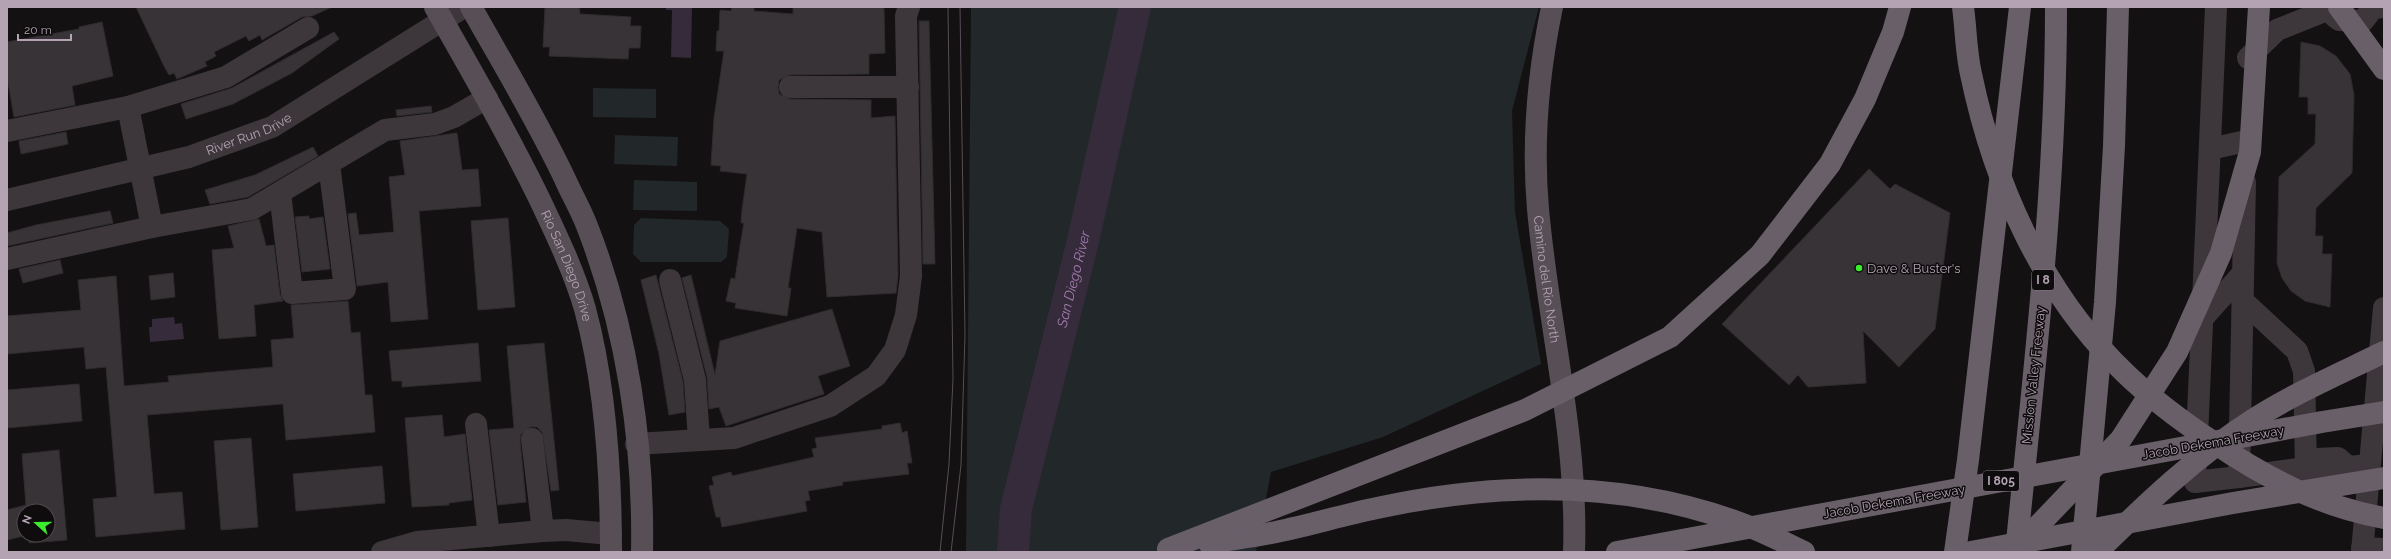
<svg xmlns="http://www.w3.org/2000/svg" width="2391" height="559" font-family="Raleway,sans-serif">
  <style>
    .green { fill: #22272a }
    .water { fill: #362b3b }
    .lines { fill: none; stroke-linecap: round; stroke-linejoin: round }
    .river { stroke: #362b3b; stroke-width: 32 }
    .building { fill: #383337; stroke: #2f2b2e }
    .minor { stroke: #3d373c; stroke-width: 22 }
    .major { stroke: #574e56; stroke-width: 22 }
    .highway { stroke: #695f69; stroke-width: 22 }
    .tram { stroke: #574e56; stroke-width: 1 }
    .poi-dot { fill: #3aee2e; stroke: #0e0c0d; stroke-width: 1.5 }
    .labels { text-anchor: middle; stroke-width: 3; stroke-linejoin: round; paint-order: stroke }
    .shield { fill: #0e0c0d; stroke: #827681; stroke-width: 1 }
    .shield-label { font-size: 12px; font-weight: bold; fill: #b3a3b3 }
    .street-label { font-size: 13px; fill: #b3a3b3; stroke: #0e0c0d }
    .poi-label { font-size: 13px; fill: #b3a3b3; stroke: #0e0c0d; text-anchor: start }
    .water-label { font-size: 14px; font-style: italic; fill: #a17aae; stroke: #0e0c0d }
  </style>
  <rect width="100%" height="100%" fill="#131112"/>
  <g class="green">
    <polygon points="971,7 1539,7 1512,111 1515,212 1541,364 1383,437 1271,472 1256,552 966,552"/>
    <polygon points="593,88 656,89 656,118 593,117"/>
    <polygon points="615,135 678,137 677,166 614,164"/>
    <polygon points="634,180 697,182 697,211 633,210"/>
    <polygon points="641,218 720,221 729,229 727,257 721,262 641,262 633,254 634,225"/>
  </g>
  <g class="water">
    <polygon points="666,7 692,7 691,58 671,57 672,10 666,10"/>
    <polygon points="174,317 175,324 182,323 184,339 150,342 149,327 152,327 152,319"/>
  </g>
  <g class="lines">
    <path class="river" id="s1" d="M 1013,552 L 1016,509 L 1083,241 L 1135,7"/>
  </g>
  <g class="building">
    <polygon points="136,7 332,7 312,16 302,17 262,40 260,35 249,41 246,36 214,52 216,56 205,62 207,66 177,79 174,73 169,75 164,66"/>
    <polygon points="579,7 580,14 631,17 630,26 641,26 640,48 629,48 628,59 549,56 550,47 543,47 545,8"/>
    <polygon points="732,7 754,7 754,11 793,14 793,7 883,7 884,9 885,53 869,54 869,74 790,75 779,80 778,87 779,94 790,99 871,100 871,118 895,116 898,275 896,293 827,297 822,232 797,228 788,288 791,288 787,316 735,308 736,303 726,301 731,278 735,279 740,246 744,223 741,223 742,210 747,174 720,171 721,166 711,165 714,118 724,51 716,51 717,31 719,31 720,10 731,11"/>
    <polygon points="919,21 929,21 935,264 923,264"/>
    <polygon points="102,22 113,76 72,86 75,105 14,117 7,77 7,42 79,29 79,27"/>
    <polygon points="334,32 339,39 292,73 233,104 186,119 181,104 232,88"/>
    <polygon points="2301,42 2320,46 2336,56 2350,74 2354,95 2352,173 2316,208 2315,236 2323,236 2322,254 2332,254 2330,307 2305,301 2291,291 2282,278 2277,263 2279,177 2315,144 2316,114 2308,114 2308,97 2299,97"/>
    <polygon points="431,106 432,112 397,116 396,110"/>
    <polygon points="66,132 68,144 21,154 19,141"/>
    <polygon points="457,133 462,170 478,169 481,206 419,211 428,319 391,322 388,282 357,286 348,214 356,213 359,235 394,232 389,177 405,175 400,141"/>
    <polygon points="313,147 318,156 248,197 210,204 205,190 255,175"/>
    <polygon points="1869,169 1890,189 1895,184 1950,213 1935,329 1899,367 1863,331 1866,383 1808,387 1798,375 1789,385 1722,324"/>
    <polygon points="110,211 113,223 7,246 7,233 36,225"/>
    <polygon points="309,216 309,219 323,217 330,269 302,272 295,217"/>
    <polygon points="508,218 515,307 478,310 471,221"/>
    <polygon points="259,219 266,246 274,245 280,294 283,301 254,305 256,336 219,339 212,250 234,248 228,226"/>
    <polygon points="60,260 63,273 23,283 19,269"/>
    <polygon points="173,273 175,297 151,300 149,276"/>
    <polygon points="656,275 683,382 685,412 669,415 659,354 641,280"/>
    <polygon points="691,275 715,375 720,341 832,309 850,366 818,376 824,394 726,426 719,407 709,409 707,377 682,278"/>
    <polygon points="116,276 124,386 169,382 168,376 273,367 271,340 294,338 291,305 348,301 351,333 360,332 365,395 372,395 375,432 286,440 283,404 147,415 154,494 182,492 185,529 96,537 93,499 117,497 106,367 86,369 84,347 7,354 7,316 81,310 78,280"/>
    <polygon points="478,343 481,381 402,387 402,381 392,381 389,351"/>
    <polygon points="544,343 559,490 551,491 542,432 537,427 530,427 521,434 520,440 526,502 498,505 489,430 514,428 507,346"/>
    <polygon points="79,384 82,421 7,428 7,390"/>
    <polygon points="442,415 444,437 465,434 472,500 449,503 449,505 412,507 405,418"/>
    <polygon points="900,423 902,433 907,431 912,463 907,463 909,474 842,482 843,485 808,491 810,500 805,501 807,511 722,527 720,517 716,517 709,486 714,485 712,477 731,472 732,476 814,457 812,449 817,448 815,438 882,429 882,426"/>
    <polygon points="251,438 258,527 221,530 214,441"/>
    <polygon points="59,450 67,540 29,543 29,535 48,535 48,511 24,511 24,535 28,535 7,540 7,510 26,505 22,454"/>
    <polygon points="382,466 385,503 296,511 293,474"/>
  </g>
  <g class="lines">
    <g class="minor">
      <polyline points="2216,7 2195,482 2239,477"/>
      <polyline points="2334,16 2339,20 2363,21 2373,8 2384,7"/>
      <polyline points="2248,58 2277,30 2327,10"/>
      <polyline points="790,87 908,87"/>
      <polyline points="128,107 152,227"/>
      <polyline points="7,131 128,107 226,77 308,28"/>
      <polyline points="2210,149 2246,141"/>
      <polyline points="2245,182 2239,477 2306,468 2317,459 2338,458 2348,467"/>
      <polyline points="280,193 292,293 345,289 329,164"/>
      <path id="s2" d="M 7,200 L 189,157 L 272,127 L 464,7"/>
      <polyline points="7,259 152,227 252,209 385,130 435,124 454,117 487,98"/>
      <polyline points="670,280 695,380 699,440"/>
      <polyline points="2242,300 2297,351 2304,371 2306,468 2317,478 2339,476 2348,467 2369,465"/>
      <polyline points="2202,319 2243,273"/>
      <polyline points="476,424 489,536"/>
      <polyline points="532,439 543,531"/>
      <polyline points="636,444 734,438 830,406 876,376 895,350 906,315 911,276 906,16 909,7"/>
      <polyline points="2362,548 2384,549"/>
      <polyline points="382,552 417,542 543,531 566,530 611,534"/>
      <polyline points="2362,552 2384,308"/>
    </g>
    <g class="major">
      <path id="s3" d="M 435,7 C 471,70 507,133 539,198 C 556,234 574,271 585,309 C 606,387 611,472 611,552"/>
      <path d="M 471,7 C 503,64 537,120 565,179 C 572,195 581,210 587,226 C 627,328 644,443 642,552"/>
      <path id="s4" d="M 1552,7 C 1538,74 1532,141 1538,209 C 1548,323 1578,437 1574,552"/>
    </g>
    <g class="highway">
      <path d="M 1963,7 C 1966,29 1966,53 1971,74 C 1994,185 2043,295 2126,374 C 2152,399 2180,420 2210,440 C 2264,477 2319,506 2384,518"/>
      <polyline points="2339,7 2384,69"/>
      <path d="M 1209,543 C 1231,539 1254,537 1276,532 C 1310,525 1343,515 1377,508 C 1497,482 1623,480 1740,523 C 1762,531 1783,542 1804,552"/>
      <polyline points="1168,549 1525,410 1670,337 1760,255 1830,164 1865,99 1893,32 1900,7"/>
      <polyline points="1617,552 2322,422 2384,412"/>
      <polyline points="1955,552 1968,460 2020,7"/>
      <polyline points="1971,552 2233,503 2384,478"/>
      <polyline points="2013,552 2121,439 2177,352 2221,253 2250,152 2259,7"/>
      <path d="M 2016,552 C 2034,371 2056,190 2056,7"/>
      <polyline points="2082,552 2105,302 2114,146 2118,7"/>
      <path d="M 2097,552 C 2146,504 2196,456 2254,419 C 2295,393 2341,373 2384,352"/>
    </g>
    <g class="tram">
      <polyline points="940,552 949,464 953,379 948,7"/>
      <polyline points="951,552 961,465 965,335 960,7"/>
    </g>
  </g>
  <circle class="poi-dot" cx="1859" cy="268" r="4"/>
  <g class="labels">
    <g class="shield">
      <rect x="2032" y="270" width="22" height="20" rx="3"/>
      <rect x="1983" y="471" width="36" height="20" rx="3"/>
    </g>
    <g class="shield-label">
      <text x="2043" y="284">I 8</text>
      <text x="2001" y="485">I 805</text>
    </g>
    <g class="street-label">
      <text dy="5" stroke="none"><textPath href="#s2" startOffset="251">River Run Drive</textPath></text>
      <text dy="5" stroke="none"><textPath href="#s3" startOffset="291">Rio San Diego Drive</textPath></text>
      <text dy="5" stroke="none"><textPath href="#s4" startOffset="274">Camino del Rio North</textPath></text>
      <text transform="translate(2033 375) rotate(-84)" y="5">Mission Valley Freeway</text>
      <text transform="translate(2213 442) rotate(-10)" y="5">Jacob Dekema Freeway</text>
      <text transform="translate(1894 501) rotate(-10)" y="5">Jacob Dekema Freeway</text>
    </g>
    <g class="poi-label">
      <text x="1867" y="273">Dave &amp; Buster's</text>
    </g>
    <g class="water-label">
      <text dy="5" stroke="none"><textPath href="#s1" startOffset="280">San Diego River</textPath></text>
    </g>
  </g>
  <rect width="2391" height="559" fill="none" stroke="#b3a3b3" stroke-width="16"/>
  <g transform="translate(36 523) rotate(291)"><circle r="19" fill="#0e0c0d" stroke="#50484f"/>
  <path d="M0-3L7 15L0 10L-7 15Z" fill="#3aee2e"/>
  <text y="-6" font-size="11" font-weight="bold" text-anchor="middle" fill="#b3a3b3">N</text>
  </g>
  <path d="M18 34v6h53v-6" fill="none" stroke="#b3a3b3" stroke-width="2"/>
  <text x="24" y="34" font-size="12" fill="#b3a3b3" stroke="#0e0c0d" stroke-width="3" paint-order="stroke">20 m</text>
</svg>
